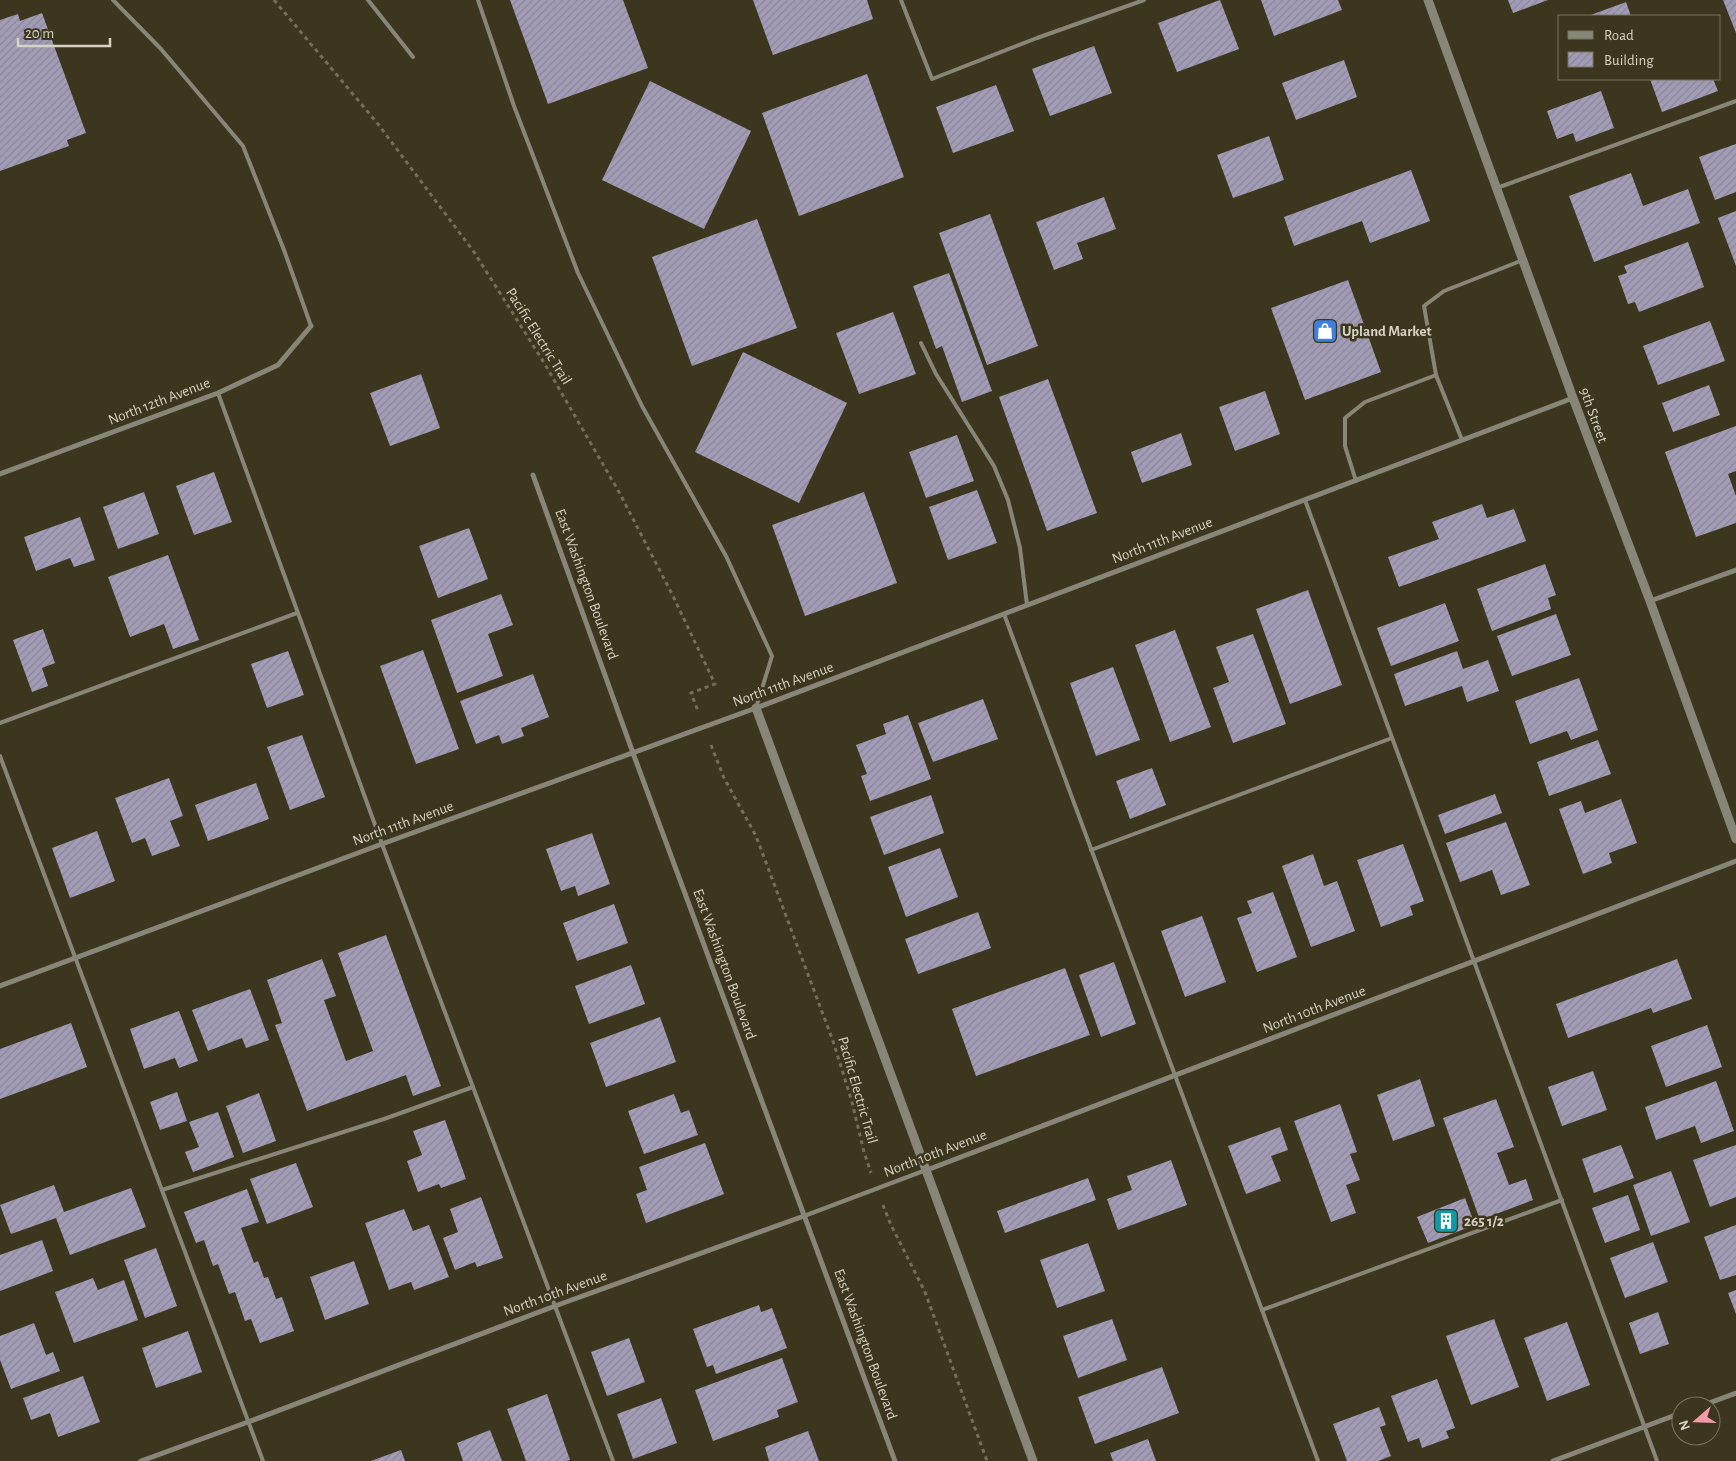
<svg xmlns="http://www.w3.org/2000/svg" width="1736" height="1461" font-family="'Alegreya Sans',sans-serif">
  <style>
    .building { fill: url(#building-hatch) }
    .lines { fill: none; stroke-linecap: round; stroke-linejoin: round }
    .path { stroke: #746e5a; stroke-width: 3; stroke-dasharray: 4 4; stroke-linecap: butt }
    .service { stroke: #888579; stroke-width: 4 }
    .pedestrian { stroke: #888579; stroke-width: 4.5 }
    .minor { stroke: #888579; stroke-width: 5 }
    .tertiary { stroke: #888579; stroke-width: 9 }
    .labels { text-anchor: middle; stroke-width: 5; stroke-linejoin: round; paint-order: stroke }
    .poi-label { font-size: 15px; font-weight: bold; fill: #d6d2c4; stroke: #3d361e; text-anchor: start }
    .street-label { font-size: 15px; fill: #d6d2c4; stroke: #3d361e }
  </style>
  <defs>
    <pattern id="building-hatch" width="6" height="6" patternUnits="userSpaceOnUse" patternTransform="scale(1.25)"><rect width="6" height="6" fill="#a29cb6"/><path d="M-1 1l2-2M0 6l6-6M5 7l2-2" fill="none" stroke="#8a8597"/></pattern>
  </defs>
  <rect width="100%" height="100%" fill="#3d361e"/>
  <g class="building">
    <polygon points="510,0 623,0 648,68 548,104"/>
    <polygon points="753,0 867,0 873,19 773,55"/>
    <polygon points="1220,0 1239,49 1177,72 1158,23"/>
    <polygon points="1261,0 1338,0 1342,10 1274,36"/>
    <polygon points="1508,0 1548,0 1513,13"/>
    <polygon points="1723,0 1736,0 1736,33"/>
    <polygon points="1626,2 1631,16 1588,16"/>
    <polygon points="42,13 86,133 67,140 69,146 0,171 0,20 18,14 20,21"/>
    <polygon points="1094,46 1112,93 1050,116 1032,69"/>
    <polygon points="1344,60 1357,97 1296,120 1282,83"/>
    <polygon points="867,74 904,177 799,216 762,113"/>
    <polygon points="1650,79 1713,79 1718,91 1662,112"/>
    <polygon points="650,81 751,131 704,229 602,180"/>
    <polygon points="996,85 1014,131 953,153 936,107"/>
    <polygon points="1601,91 1614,128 1576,142 1573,133 1557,139 1547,111"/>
    <polygon points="1269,136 1284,180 1233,198 1217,155"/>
    <polygon points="1736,144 1736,192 1715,200 1699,157"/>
    <polygon points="1411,170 1430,221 1370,243 1362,221 1294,246 1284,217"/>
    <polygon points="1631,173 1643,206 1688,189 1700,223 1594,262 1569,196"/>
    <polygon points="1104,197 1116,229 1077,243 1083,259 1054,270 1036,222"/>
    <polygon points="1736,211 1736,266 1718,218"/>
    <polygon points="990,214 1038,346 987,365 939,233"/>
    <polygon points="757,219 797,328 692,366 652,257"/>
    <polygon points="1688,242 1704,287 1639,312 1635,302 1628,304 1618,276 1627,273 1624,266"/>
    <polygon points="949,273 992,391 962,402 942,346 936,349 913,286"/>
    <polygon points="1348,280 1381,372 1305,400 1271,308"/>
    <polygon points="893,312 916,374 859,394 836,333"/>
    <polygon points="1710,321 1725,361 1658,385 1643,346"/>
    <polygon points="743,352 847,403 799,503 695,452"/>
    <polygon points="421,374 440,428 390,446 370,393"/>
    <polygon points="1048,379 1097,513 1047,531 999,397"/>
    <polygon points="1709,385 1720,415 1673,432 1662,403"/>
    <polygon points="1265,391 1280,434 1235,451 1219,407"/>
    <polygon points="1736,426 1736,471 1728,474 1736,496 1736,523 1696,537 1665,452"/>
    <polygon points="1181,433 1192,465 1142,483 1131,452"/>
    <polygon points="957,435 974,481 926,498 909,452"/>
    <polygon points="214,472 232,522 194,535 176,486"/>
    <polygon points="977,490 997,543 948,560 929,507"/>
    <polygon points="144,492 159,534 118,549 103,507"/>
    <polygon points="864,492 897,583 805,616 772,525"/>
    <polygon points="1482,504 1487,518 1514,509 1526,541 1399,587 1388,557 1439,539 1432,522"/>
    <polygon points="80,517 95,560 74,567 70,558 36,571 24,537"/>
    <polygon points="469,528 488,579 438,598 419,546"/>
    <polygon points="168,555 199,640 173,649 164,624 130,637 108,577"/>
    <polygon points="1545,564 1556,595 1548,598 1551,609 1492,631 1477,589"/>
    <polygon points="1308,590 1342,685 1290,704 1256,609"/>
    <polygon points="501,594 513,625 488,634 503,676 457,693 431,620"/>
    <polygon points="1445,603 1459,641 1391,666 1377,628"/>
    <polygon points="1556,614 1571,655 1512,676 1497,636"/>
    <polygon points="43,629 55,663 42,668 48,686 32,692 13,640"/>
    <polygon points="1175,630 1211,727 1170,742 1135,645"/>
    <polygon points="1253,634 1286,724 1233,743 1213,688 1229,682 1216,647"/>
    <polygon points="423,650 459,749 416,764 380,666"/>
    <polygon points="288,651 304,695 267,708 251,664"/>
    <polygon points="1457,651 1463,669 1488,660 1499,691 1467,702 1462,686 1405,706 1394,674"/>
    <polygon points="1113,667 1140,740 1096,756 1070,683"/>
    <polygon points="533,674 549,717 521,728 524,736 502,744 499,735 476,744 460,701"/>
    <polygon points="1579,678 1598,730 1571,740 1567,731 1530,744 1515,701"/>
    <polygon points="983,699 998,739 933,762 918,723"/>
    <polygon points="908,715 931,779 870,801 861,776 867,774 856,745 886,734 883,724"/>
    <polygon points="302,735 325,797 290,810 267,747"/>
    <polygon points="1598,740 1611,774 1549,796 1537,762"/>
    <polygon points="1152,768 1166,805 1130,819 1116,781"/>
    <polygon points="169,778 183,816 170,821 180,846 152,856 145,838 132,843 115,798"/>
    <polygon points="256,783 269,819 208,841 195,805"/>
    <polygon points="1495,794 1502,813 1445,834 1438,815"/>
    <polygon points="931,795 944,833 884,855 870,817"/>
    <polygon points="1621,799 1637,843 1609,853 1612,863 1583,874 1559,809 1581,801 1585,813"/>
    <polygon points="1506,822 1530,885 1501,895 1492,870 1460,882 1446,843"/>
    <polygon points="97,831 115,881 70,898 52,848"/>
    <polygon points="592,833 610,884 578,896 575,886 561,891 546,849"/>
    <polygon points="1403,844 1424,901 1410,906 1413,915 1381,927 1357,860"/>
    <polygon points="940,848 958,897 906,917 888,867"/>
    <polygon points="1313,854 1324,886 1337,881 1355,931 1311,947 1282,866"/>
    <polygon points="1273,892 1297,957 1257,972 1237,918 1252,913 1247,901"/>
    <polygon points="614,904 628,943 577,961 563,923"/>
    <polygon points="978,912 991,948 918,974 905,939"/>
    <polygon points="1202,916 1226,982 1185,997 1161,931"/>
    <polygon points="386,935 441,1086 413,1096 406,1075 307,1111 275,1025 282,1023 267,980 322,959 336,996 324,1000 346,1061 373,1051 338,953"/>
    <polygon points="1677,959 1692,999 1653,1013 1651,1008 1568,1038 1556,1004"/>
    <polygon points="1114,962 1136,1024 1101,1037 1079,975"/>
    <polygon points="631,965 645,1004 589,1024 575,986"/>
    <polygon points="1065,968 1090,1035 976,1076 952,1009"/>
    <polygon points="250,989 269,1040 246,1048 242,1038 208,1051 192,1010"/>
    <polygon points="179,1011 198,1061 179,1068 175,1058 144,1069 130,1029"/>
    <polygon points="660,1017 676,1062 606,1087 590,1043"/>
    <polygon points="71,1023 87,1067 0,1099 0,1049"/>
    <polygon points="1707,1025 1722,1067 1666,1087 1651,1046"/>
    <polygon points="1593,1071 1607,1110 1562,1126 1548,1087"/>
    <polygon points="1420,1079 1435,1126 1393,1141 1377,1095"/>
    <polygon points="1716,1081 1734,1131 1701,1143 1695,1126 1656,1140 1645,1107"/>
    <polygon points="177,1092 187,1121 160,1130 150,1102"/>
    <polygon points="259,1093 276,1141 243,1153 226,1106"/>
    <polygon points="674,1094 681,1113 689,1110 698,1135 644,1154 628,1111"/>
    <polygon points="1496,1099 1514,1147 1497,1153 1509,1185 1526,1179 1533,1200 1480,1220 1443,1118"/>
    <polygon points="1340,1104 1357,1152 1350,1154 1360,1180 1346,1185 1356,1213 1331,1222 1294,1121"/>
    <polygon points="218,1112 234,1157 193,1172 185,1152 199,1147 189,1122"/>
    <polygon points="445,1120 466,1179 441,1188 439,1184 418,1192 407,1161 422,1155 413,1131"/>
    <polygon points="1280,1127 1288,1150 1271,1156 1281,1181 1246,1194 1228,1146"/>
    <polygon points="705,1143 724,1194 646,1223 636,1194 647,1190 639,1167"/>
    <polygon points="1621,1145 1634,1178 1594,1193 1582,1159"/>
    <polygon points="1736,1145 1736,1197 1710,1207 1693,1160"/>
    <polygon points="1171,1160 1187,1205 1118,1230 1107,1199 1132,1190 1127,1176"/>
    <polygon points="296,1163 313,1207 267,1224 250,1179"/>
    <polygon points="1671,1171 1690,1222 1651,1236 1633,1185"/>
    <polygon points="1088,1178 1096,1200 1005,1233 997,1211"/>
    <polygon points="54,1185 64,1212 131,1188 146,1227 70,1255 56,1218 11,1234 0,1205"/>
    <polygon points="247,1189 259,1222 241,1228 254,1263 258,1261 264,1278 268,1277 276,1299 282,1297 294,1331 260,1343 251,1319 245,1321 235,1292 229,1294 218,1264 213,1266 204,1240 196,1243 184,1212"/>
    <polygon points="1628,1195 1640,1230 1605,1243 1592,1208"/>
    <polygon points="481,1197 503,1258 477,1267 475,1262 455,1270 443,1238 458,1232 450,1209"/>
    <polygon points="1465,1198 1475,1225 1428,1243 1417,1217"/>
    <polygon points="404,1209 413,1231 429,1225 449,1277 414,1290 411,1282 389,1290 365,1223"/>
    <polygon points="1736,1225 1736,1275 1720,1280 1704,1237"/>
    <polygon points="42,1240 53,1271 0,1291 0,1255"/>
    <polygon points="1653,1242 1668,1282 1625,1298 1610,1258"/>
    <polygon points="1088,1243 1105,1291 1057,1308 1040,1260"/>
    <polygon points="156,1248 177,1306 145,1318 124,1260"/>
    <polygon points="354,1261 369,1304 325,1320 310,1277"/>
    <polygon points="93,1278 98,1290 124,1280 138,1320 74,1343 55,1292"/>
    <polygon points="1736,1290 1736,1314 1728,1293"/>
    <polygon points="759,1305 761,1312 772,1308 787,1348 716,1374 713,1365 707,1367 693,1329"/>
    <polygon points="1658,1312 1669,1344 1640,1354 1629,1323"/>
    <polygon points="1112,1319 1127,1360 1078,1378 1063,1336"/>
    <polygon points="1494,1319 1519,1387 1471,1405 1446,1336"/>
    <polygon points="1567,1322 1590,1385 1547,1401 1524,1338"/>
    <polygon points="34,1323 46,1355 53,1352 60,1371 11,1389 0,1360 0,1336"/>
    <polygon points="188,1331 202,1372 156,1388 142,1348"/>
    <polygon points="629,1338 645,1382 607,1396 591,1352"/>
    <polygon points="782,1358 798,1402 777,1410 779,1417 713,1441 695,1390"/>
    <polygon points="1162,1367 1179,1413 1095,1444 1078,1397"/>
    <polygon points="83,1376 100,1422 58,1437 50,1413 31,1420 23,1398"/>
    <polygon points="1437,1379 1455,1428 1446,1431 1449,1438 1422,1448 1419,1438 1408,1442 1391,1396"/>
    <polygon points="547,1394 570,1460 566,1461 526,1461 507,1409"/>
    <polygon points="661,1398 677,1443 633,1459 617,1414"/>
    <polygon points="1379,1407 1386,1425 1380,1427 1391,1456 1378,1461 1347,1461 1333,1424"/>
    <polygon points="490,1430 502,1461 463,1461 457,1443"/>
    <polygon points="808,1431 819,1461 769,1461 765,1447"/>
    <polygon points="1148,1439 1156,1461 1113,1461 1110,1453"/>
    <polygon points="401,1450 405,1461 371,1461"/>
  </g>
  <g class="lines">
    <g class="path">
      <polyline points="274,0 378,124 474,252 543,361 619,492 672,594 715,684 691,693 698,711"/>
      <polyline points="711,745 724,778 756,836 833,1041 852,1102 864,1152 871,1173"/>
      <polyline points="883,1205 891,1225 925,1292 987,1461"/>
    </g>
    <g class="service">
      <polyline points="113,0 161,49 243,146 284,250 311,326"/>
      <polyline points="368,0 413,57"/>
      <polyline points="478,0 514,106 578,273 642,406 726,556 772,656 756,708"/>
      <polyline points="901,0 932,79 1037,38 1144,0"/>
      <polyline points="1497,188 1736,101"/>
      <polyline points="921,343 936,374 994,466 1008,500 1020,548 1027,605"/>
      <polyline points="218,393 382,844 613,1461"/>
      <polyline points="1462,440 1436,375 1424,306 1444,291 1523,260"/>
      <polyline points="1356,481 1345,446 1345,418 1365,402 1436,375"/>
      <polyline points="1305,500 1657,1461"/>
      <polyline points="1004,614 1318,1461"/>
      <polyline points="0,723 297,613"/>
      <polyline points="0,756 263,1461"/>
      <polyline points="1091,850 1392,738"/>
      <polyline points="162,1190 384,1119 473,1087"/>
      <polyline points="1262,1310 1562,1200"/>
    </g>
    <polyline class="pedestrian" points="804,1216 926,1170"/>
    <g class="minor">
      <polyline points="0,474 218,393 278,365 311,326"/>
      <polyline points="533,475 633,753 895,1461"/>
      <polyline points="1650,601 1736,570"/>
      <polyline points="0,986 382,844 756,708 1573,398"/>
      <polyline points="927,1170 1736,861"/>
      <polyline points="1701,1406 1736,1393"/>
      <polyline points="141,1461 248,1422 555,1306 804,1216"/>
      <polyline points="1553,1461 1681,1413"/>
    </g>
    <g class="tertiary">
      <polyline points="1428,0 1573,398 1650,601 1736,839"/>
      <polyline points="756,708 1033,1461"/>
    </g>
  </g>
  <defs>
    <symbol id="shop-square" viewBox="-11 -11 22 22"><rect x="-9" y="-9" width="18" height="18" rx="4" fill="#3f7fe0" stroke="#3d361e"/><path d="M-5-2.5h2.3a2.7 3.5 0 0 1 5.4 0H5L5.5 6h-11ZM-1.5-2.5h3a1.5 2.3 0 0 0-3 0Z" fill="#fff"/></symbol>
    <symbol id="building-square" viewBox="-11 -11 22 22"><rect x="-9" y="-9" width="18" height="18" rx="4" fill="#0f9aa8" stroke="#3d361e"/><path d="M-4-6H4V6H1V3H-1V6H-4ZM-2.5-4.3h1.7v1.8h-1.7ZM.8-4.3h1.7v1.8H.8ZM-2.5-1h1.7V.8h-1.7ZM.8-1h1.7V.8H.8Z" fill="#fff"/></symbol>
  </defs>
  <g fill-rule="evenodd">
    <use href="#shop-square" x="1311" y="317" width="28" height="28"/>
    <use href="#building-square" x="1432" y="1207" width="28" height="28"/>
  </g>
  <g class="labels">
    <g class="poi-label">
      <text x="1342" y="336">Upland Market</text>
      <text x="1464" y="1226">265 1/2</text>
    </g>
    <g class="street-label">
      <text transform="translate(539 336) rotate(58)" y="5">Pacific Electric Trail</text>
      <text transform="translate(159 401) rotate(-21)" y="5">North 12th Avenue</text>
      <text transform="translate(1594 415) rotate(70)" y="5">9th Street</text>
      <text transform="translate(1162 540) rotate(-21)" y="5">North 11th Avenue</text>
      <text transform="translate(587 584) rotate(70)" y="5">East Washington Boulevard</text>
      <text transform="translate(783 684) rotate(-20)" y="5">North 11th Avenue</text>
      <text transform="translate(403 823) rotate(-20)" y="5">North 11th Avenue</text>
      <text transform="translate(725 964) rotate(70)" y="5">East Washington Boulevard</text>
      <text transform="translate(1314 1009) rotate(-21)" y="5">North 10th Avenue</text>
      <text transform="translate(858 1090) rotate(74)" y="5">Pacific Electric Trail</text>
      <text transform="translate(935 1153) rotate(-21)" y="5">North 10th Avenue</text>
      <text transform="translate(555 1293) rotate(-20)" y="5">North 10th Avenue</text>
      <text transform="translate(866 1344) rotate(70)" y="5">East Washington Boulevard</text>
    </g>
  </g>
  <rect x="1558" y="15" width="162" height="65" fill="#3d361e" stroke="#7a7460"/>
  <rect x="1568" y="31" width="25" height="8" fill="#888579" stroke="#7a7460"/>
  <text x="1604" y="40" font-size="15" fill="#d6d2c4">Road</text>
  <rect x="1568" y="52" width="25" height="15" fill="url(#building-hatch)" stroke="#7a7460"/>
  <text x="1604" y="65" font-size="15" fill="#d6d2c4">Building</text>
  <g transform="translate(1696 1421) rotate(250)"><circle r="24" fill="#3d361e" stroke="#7a7460"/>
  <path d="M0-4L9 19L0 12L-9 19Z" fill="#f39aab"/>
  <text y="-8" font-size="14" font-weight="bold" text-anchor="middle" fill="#d6d2c4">N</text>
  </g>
  <path d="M18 38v8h92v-8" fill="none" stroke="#d6d2c4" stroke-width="2.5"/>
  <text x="25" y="38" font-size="15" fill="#d6d2c4" stroke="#3d361e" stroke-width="4" paint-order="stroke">20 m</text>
</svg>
